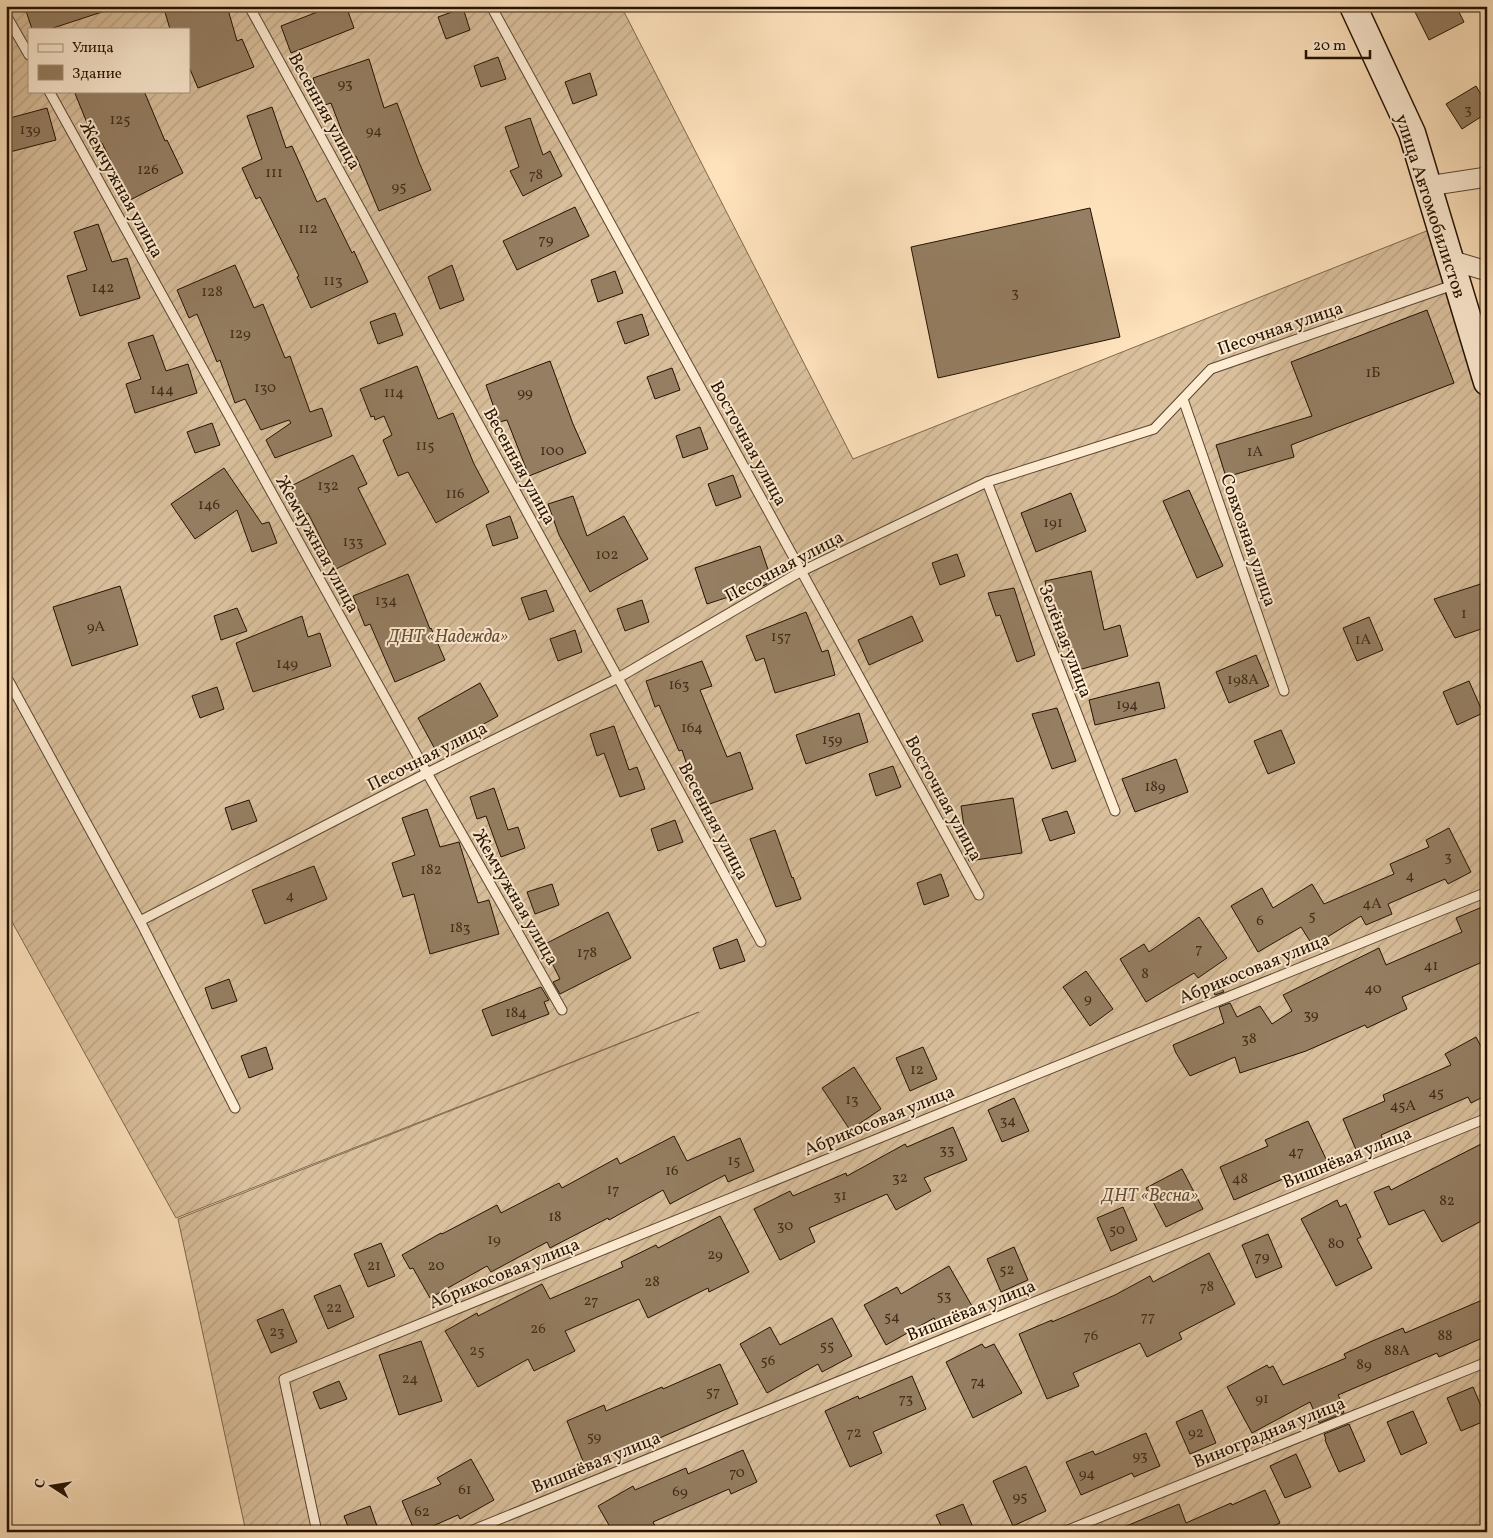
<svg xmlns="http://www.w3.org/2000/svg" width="1493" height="1538" font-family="Vollkorn,serif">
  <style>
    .garden { fill: url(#garden-furrows); stroke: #7e684e; fill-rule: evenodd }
    .building { fill: #957e62; stroke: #241201 }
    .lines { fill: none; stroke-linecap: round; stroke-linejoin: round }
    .lane-casing { stroke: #5a4630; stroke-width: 11 }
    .street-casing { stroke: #5a4630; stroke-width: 21 }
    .secondary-casing { stroke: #241201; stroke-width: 29 }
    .lane { stroke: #feecd3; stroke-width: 9 }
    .street { stroke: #feecd3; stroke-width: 19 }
    .secondary { stroke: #feecd3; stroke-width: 26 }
    .labels { text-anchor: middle; stroke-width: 4; stroke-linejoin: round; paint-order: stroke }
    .number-label { font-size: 15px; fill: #402d19 }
    .street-label { font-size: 18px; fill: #241201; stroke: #feecd3 }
    .park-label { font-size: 18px; font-style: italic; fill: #634f37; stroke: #feecd3 }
  </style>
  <defs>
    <pattern id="garden-furrows" width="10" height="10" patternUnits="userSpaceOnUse" patternTransform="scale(1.25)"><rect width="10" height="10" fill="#d9bf9c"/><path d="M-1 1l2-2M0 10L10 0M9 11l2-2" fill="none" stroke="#baa385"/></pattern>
  </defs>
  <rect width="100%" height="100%" fill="#fee2bc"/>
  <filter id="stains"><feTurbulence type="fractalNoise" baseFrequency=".004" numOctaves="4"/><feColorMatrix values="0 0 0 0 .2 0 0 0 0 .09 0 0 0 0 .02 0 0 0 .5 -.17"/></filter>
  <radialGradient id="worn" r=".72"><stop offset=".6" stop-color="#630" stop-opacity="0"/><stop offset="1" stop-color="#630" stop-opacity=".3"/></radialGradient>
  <path class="garden" d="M 6,6 L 621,6 L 853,459 L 1429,230 L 1487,388 L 1487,1532 L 246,1532 L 178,1219 L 699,1012 L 176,1218 L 6,911 ZM 29,29 L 189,29 L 189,91 L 29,91 Z"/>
  <g class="building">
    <polygon points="40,6 108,6 108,10 50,29 32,29 26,11"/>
    <polygon points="175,6 227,6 237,41 242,39 254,67 198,88 189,67 189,29 170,29 164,9"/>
    <polygon points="333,6 346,6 354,28 291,53 281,26"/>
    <polygon points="1412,6 1456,6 1464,22 1429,40"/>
    <polygon points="463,8 470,30 446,39 438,17"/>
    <polygon points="498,57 506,79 481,87 474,66"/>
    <polygon points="369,59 384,108 397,103 419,162 431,190 379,211 356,156 352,158 331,103 322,106 313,78"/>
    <polygon points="590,73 597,95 573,104 565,82"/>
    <polygon points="1476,86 1487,104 1487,113 1462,129 1446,104"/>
    <polygon points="74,91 144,91 165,141 167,140 183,173 130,200 102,143 96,145"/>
    <polygon points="272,107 286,148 292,146 317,202 325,198 352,253 354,251 368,282 311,308 297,277 299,276 260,197 256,199 242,168 262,159 247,116"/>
    <polygon points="47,108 56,140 6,153 6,119"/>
    <polygon points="530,118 543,155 550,151 562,176 523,196 510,171 519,167 505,127"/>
    <polygon points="575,207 589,236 517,270 503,241"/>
    <polygon points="1090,208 1120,337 938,378 911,247"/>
    <polygon points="98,224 112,262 127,258 140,298 80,316 67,276 87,270 74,232"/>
    <polygon points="235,265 254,308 263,304 285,358 290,356 310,412 322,408 332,436 275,458 266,440 291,423 289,420 261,430 245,399 235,403 220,360 217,362 197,314 189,318 177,290"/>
    <polygon points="452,265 464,300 440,309 428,277"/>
    <polygon points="615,271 623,293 598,302 591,280"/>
    <polygon points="1427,310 1454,383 1291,445 1294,457 1226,477 1216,445 1312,416 1291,362"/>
    <polygon points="395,313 403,335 378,344 370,322"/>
    <polygon points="642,314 649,335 625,344 617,322"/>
    <polygon points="153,335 166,371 188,364 197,393 135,413 126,384 141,379 128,343"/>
    <polygon points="550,361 573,424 586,453 529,476 507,420 499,422 486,385"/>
    <polygon points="417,366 438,419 453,413 474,464 489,492 436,523 408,472 398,476 383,440 392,435 384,416 375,420 374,416 371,417 360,389"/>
    <polygon points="672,368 680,390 655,399 647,377"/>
    <polygon points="212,423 220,445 195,453 187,432"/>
    <polygon points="700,427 708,449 683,458 676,436"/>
    <polygon points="353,455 367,484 358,488 386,544 336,569 308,513 303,516 289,487"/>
    <polygon points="224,468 262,524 269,522 277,543 252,552 237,510 195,539 171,504"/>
    <polygon points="733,475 741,497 716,506 708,484"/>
    <polygon points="1189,490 1223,566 1197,578 1163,501"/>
    <polygon points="1071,493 1086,531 1036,552 1021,513"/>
    <polygon points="573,496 587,536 624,516 648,559 590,592 559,535 548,504"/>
    <polygon points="510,516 518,538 493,546 486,525"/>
    <polygon points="760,546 772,581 765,585 707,604 695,568"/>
    <polygon points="957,554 965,576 940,585 932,563"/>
    <polygon points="1091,571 1104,630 1120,625 1128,656 1075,671 1067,644 1059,647 1045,581"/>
    <polygon points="408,574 430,629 431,628 445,660 395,682 370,624 365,626 353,596"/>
    <polygon points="1487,582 1487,627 1455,638 1434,599"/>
    <polygon points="120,586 138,645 72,666 53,607"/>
    <polygon points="1014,588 1035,655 1017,662 1000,615 996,616 988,593"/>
    <polygon points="546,590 554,611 529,620 521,598"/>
    <polygon points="642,600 649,622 625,631 617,609"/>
    <polygon points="237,608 247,631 221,640 214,616"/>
    <polygon points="806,612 822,652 828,650 835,675 775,693 764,658 756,661 746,636"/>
    <polygon points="302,616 308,637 320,633 331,666 253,692 236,643"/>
    <polygon points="912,616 923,641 869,665 858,640"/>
    <polygon points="1369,617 1383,650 1357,661 1343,628"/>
    <polygon points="575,630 582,652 558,661 550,639"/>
    <polygon points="1256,655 1269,686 1229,703 1216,672"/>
    <polygon points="702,661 712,686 700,690 727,757 740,752 753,789 701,807 682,750 679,751 659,705 655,707 646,681"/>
    <polygon points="1469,681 1483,713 1457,725 1443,692"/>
    <polygon points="1159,682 1165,708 1095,725 1089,700"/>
    <polygon points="480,683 498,716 436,751 418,718"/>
    <polygon points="217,687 224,709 200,718 192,696"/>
    <polygon points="1057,708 1076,761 1052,769 1032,714"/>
    <polygon points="859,713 868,742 806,764 796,735"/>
    <polygon points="614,726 629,770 637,767 645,789 620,797 604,753 597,756 590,734"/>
    <polygon points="1281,730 1295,763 1268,774 1254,741"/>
    <polygon points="1176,759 1188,792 1135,812 1122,779"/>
    <polygon points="893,766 901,787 876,796 869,774"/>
    <polygon points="494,788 508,830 518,827 525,848 501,857 486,816 477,819 470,797"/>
    <polygon points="1013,798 1022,853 969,861 961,806"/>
    <polygon points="249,800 257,821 232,830 225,808"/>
    <polygon points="427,809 440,847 459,842 478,903 489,900 499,934 430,954 414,894 403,897 392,863 415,855 402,818"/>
    <polygon points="1067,811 1075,833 1050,841 1042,819"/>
    <polygon points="675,820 683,842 658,851 651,829"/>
    <polygon points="1449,828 1471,872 1448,884 1445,879 1388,904 1392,914 1366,925 1361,916 1313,946 1301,927 1258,952 1231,906 1262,888 1273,908 1312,884 1324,904 1394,874 1390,864 1429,847 1426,840"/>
    <polygon points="775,830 792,878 793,877 801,899 776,907 750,839"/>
    <polygon points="314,866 327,899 265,924 252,890"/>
    <polygon points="941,874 949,896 924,905 917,883"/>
    <polygon points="552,884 559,905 535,914 527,892"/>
    <polygon points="1487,905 1487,960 1402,997 1407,1009 1367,1028 1365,1025 1306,1051 1240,1073 1235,1057 1190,1076 1176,1053 1173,1045 1224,1023 1219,1007 1230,1003 1237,1017 1260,1006 1272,1024 1292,1011 1283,995 1379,948 1386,965 1462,932 1456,918"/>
    <polygon points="608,912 631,958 560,994 553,982 560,979 543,945"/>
    <polygon points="1199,917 1227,958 1198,978 1194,973 1146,1002 1120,959 1144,944 1149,952"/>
    <polygon points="737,939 745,961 720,969 713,948"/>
    <polygon points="1086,971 1113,1009 1090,1026 1063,987"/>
    <polygon points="229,979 237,1001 212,1009 205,988"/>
    <polygon points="541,987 549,1000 544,1002 549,1014 492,1036 482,1010"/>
    <polygon points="1221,987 1224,992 1215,995 1213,990"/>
    <polygon points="1476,1037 1487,1058 1487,1095 1471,1103 1468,1097 1381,1135 1383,1140 1357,1152 1343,1119 1385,1101 1383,1095 1451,1065 1445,1054"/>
    <polygon points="266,1047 273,1069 249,1078 241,1056"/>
    <polygon points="923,1047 937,1079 910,1091 896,1058"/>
    <polygon points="854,1067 881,1109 850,1130 822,1088"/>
    <polygon points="1014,1098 1029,1131 1002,1142 988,1110"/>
    <polygon points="1308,1121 1327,1161 1284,1181 1283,1179 1234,1200 1220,1167 1268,1146 1265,1140"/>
    <polygon points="953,1127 967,1160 924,1178 931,1191 896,1210 887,1194 809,1228 815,1242 780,1260 754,1209 790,1191 793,1196 846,1173 847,1176 905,1144 907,1147"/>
    <polygon points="674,1136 687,1161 740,1138 754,1171 728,1182 725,1175 670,1204 663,1190 609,1220 608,1218 550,1248 547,1242 491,1272 487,1266 430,1298 413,1268 410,1269 402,1255 441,1233 442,1234 497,1205 501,1213 559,1183 562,1188 617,1158 620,1164"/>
    <polygon points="1487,1141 1487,1218 1442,1242 1424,1210 1389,1225 1374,1192 1389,1186 1391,1190"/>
    <polygon points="1182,1169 1203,1209 1166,1227 1146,1188"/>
    <polygon points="1337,1200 1340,1207 1346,1204 1361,1237 1357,1239 1372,1268 1336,1286 1301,1219"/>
    <polygon points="1123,1207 1137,1240 1111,1251 1097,1218"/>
    <polygon points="720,1216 749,1272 709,1292 708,1288 648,1318 639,1299 565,1331 575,1351 534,1371 528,1359 478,1387 445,1331 477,1313 478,1316 542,1284 550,1299 623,1267 621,1262 656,1245 658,1248"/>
    <polygon points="1268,1234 1282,1267 1256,1278 1242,1245"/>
    <polygon points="381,1243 395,1276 368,1287 354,1254"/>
    <polygon points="1014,1247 1028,1280 1001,1292 987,1259"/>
    <polygon points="1209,1253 1235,1304 1179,1333 1182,1339 1147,1357 1140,1343 1073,1373 1079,1386 1047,1399 1019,1334 1052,1320 1052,1322 1115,1295 1150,1276 1153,1282"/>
    <polygon points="949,1266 972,1306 938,1325 934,1318 886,1345 864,1305 897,1287 901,1294"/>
    <polygon points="340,1285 354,1317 328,1329 314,1296"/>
    <polygon points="1487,1298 1487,1336 1439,1357 1437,1353 1338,1395 1340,1399 1339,1400 1344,1413 1319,1423 1310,1402 1252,1433 1227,1387 1267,1365 1269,1368 1273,1366 1283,1385 1346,1358 1344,1354 1370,1342 1403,1328 1405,1333"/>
    <polygon points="283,1309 297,1342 271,1353 257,1320"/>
    <polygon points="832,1318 852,1356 822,1372 818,1364 767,1393 740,1344 770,1327 780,1345"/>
    <polygon points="421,1341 442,1401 399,1415 379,1355"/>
    <polygon points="982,1344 985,1348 994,1344 1022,1393 973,1418 946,1362"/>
    <polygon points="720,1364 738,1404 648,1443 647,1441 585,1466 567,1421 604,1405 606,1411 662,1387 663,1389"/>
    <polygon points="912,1376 926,1409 873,1432 882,1453 850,1467 825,1411 858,1396 859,1399"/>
    <polygon points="339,1381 347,1399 320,1409 313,1392"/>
    <polygon points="1473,1387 1487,1420 1461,1431 1447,1398"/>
    <polygon points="1202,1410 1216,1443 1190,1454 1176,1422"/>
    <polygon points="1413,1411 1427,1443 1401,1455 1387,1422"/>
    <polygon points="1349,1424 1365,1461 1339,1472 1325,1440 1326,1439 1324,1434"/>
    <polygon points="1146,1433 1160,1466 1134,1477 1132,1473 1081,1495 1066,1462 1093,1451 1095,1455"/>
    <polygon points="743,1450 757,1482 731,1494 729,1489 653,1522 658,1532 613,1532 598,1506 633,1486 635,1490 686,1468 688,1474"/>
    <polygon points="1296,1454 1311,1487 1285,1498 1270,1466"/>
    <polygon points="471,1459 494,1500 460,1519 458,1515 419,1532 415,1532 402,1501 441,1484 437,1478"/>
    <polygon points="1026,1466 1046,1511 1013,1526 993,1481"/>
    <polygon points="1265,1490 1280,1523 1260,1532 1112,1532 1179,1504 1186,1523 1231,1503 1232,1505"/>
    <polygon points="963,1504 975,1532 944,1532 936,1515"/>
    <polygon points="370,1506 379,1532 350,1532 344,1516"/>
  </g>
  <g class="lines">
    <defs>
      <g id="lane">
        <polyline points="249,6 618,678 761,942"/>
        <polyline points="491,6 979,895"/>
        <polyline points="6,15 29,55"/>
        <polyline points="49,91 427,773 562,1010"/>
        <polyline points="1183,399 1284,691"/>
        <polyline points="987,482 1115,811"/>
        <polyline points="6,676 140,921 235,1108"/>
        <polyline points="140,921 427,773 618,678 800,572 987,482 1154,429 1211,369 1456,284"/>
        <polyline points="317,1532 284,1379 1487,892"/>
        <polyline points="468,1532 1487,1118"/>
        <polyline points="1063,1532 1487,1362"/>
      </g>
      <g id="street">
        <polyline points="1428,186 1487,177"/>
        <polyline points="1450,260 1487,271"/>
      </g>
      <polyline id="secondary" points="1353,6 1412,133 1487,382"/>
    </defs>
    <use href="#lane" class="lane-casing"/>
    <use href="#street" class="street-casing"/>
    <use href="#secondary" class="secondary-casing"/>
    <use href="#lane" class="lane"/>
    <use href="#street" class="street"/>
    <use href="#secondary" class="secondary"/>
  </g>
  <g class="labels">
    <g class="number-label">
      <text x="345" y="88">93</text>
      <text x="1468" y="114">3</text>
      <text x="120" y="124">125</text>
      <text x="30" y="134">139</text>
      <text x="374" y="135">94</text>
      <text x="148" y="174">126</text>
      <text x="274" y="177">111</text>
      <text x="536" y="179">78</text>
      <text x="399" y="191">95</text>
      <text x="308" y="233">112</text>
      <text x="546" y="244">79</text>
      <text x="333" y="285">113</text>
      <text x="103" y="292">142</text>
      <text x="212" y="296">128</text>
      <text x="1015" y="297">3</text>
      <text x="240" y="338">129</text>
      <text x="1373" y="377">1Б</text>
      <text x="265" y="392">130</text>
      <text x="162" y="394">144</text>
      <text x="394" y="397">114</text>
      <text x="525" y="397">99</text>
      <text x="425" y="450">115</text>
      <text x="552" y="455">100</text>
      <text x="1255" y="456">1А</text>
      <text x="328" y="490">132</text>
      <text x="455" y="498">116</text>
      <text x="209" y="509">146</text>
      <text x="1053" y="527">191</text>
      <text x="353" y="546">133</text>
      <text x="607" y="559">102</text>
      <text x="386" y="605">134</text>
      <text x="1464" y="618">1</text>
      <text x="96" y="631">9А</text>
      <text x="781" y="641">157</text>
      <text x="1363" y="644">1А</text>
      <text x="287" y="668">149</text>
      <text x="1243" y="684">198А</text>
      <text x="679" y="689">163</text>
      <text x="1127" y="709">194</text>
      <text x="692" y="732">164</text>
      <text x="832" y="744">159</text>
      <text x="1155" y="791">189</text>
      <text x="1448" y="861">3</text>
      <text x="431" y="874">182</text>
      <text x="1410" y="880">4</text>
      <text x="290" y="900">4</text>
      <text x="1372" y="908">4А</text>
      <text x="1312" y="920">5</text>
      <text x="1260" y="925">6</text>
      <text x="460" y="932">183</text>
      <text x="1199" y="953">7</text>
      <text x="587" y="957">178</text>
      <text x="1431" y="970">41</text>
      <text x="1145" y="978">8</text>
      <text x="1373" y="993">40</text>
      <text x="1088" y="1003">9</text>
      <text x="516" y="1017">184</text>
      <text x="1311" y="1019">39</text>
      <text x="1249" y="1043">38</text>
      <text x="917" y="1074">12</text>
      <text x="1436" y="1097">45</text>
      <text x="852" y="1104">13</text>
      <text x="1403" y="1110">45А</text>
      <text x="1008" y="1125">34</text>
      <text x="947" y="1154">33</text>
      <text x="1296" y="1156">47</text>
      <text x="734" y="1165">15</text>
      <text x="672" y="1175">16</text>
      <text x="900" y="1182">32</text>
      <text x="1240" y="1183">48</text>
      <text x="613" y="1194">17</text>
      <text x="840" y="1200">31</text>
      <text x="1447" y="1205">82</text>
      <text x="555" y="1221">18</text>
      <text x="785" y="1230">30</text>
      <text x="1117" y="1234">50</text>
      <text x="494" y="1244">19</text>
      <text x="1336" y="1248">80</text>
      <text x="715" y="1259">29</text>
      <text x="1262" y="1261">79</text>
      <text x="374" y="1270">21</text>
      <text x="436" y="1270">20</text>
      <text x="1007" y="1274">52</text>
      <text x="652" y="1286">28</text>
      <text x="1207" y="1291">78</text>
      <text x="944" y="1300">53</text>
      <text x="591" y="1305">27</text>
      <text x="334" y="1312">22</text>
      <text x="892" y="1321">54</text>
      <text x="1148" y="1321">77</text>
      <text x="538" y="1333">26</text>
      <text x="277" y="1336">23</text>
      <text x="1091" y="1340">76</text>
      <text x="1445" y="1340">88</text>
      <text x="827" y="1350">55</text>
      <text x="477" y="1355">25</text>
      <text x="1397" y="1355">88А</text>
      <text x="768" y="1365">56</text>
      <text x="1364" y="1369">89</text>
      <text x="410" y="1383">24</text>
      <text x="978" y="1386">74</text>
      <text x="713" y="1396">57</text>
      <text x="906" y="1403">73</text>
      <text x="1262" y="1403">91</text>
      <text x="854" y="1437">72</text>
      <text x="1196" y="1437">92</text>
      <text x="594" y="1441">59</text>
      <text x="1140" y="1460">93</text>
      <text x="737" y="1477">70</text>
      <text x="1087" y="1478">94</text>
      <text x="465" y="1494">61</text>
      <text x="680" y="1496">69</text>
      <text x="1020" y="1501">95</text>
      <text x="422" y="1516">62</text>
    </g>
    <g class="street-label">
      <text transform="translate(325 111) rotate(61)" y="6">Весенняя улица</text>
      <text transform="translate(122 189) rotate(61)" y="6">Жемчужная улица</text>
      <text transform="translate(1431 206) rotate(72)" y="6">улица Автомобилистов</text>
      <text transform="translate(1280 328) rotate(-19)" y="6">Песочная улица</text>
      <text transform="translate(749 443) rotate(61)" y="6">Восточная улица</text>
      <text transform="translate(520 466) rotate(61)" y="6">Весенняя улица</text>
      <text transform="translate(1249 540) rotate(71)" y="6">Совхозная улица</text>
      <text transform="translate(318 544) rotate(61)" y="6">Жемчужная улица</text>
      <text transform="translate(784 566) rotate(-28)" y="6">Песочная улица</text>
      <text transform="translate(1066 641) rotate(69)" y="6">Зелёная улица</text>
      <text transform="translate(427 756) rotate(-27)" y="6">Песочная улица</text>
      <text transform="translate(944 798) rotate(61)" y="6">Восточная улица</text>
      <text transform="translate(714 821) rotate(62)" y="6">Весенняя улица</text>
      <text transform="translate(516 897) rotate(60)" y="6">Жемчужная улица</text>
      <text transform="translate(1254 968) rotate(-22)" y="6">Абрикосовая улица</text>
      <text transform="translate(879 1120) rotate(-22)" y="6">Абрикосовая улица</text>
      <text transform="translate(1347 1157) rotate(-22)" y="6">Вишнёвая улица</text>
      <text transform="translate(504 1273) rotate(-22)" y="6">Абрикосовая улица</text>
      <text transform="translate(971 1310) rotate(-22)" y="6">Вишнёвая улица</text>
      <text transform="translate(1269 1432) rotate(-22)" y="6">Виноградная улица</text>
      <text transform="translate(596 1462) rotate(-22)" y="6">Вишнёвая улица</text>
    </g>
    <g class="park-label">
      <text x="448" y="642">ДНТ «Надежда»</text>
      <text x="1150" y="1201">ДНТ «Весна»</text>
    </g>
  </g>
  <rect width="1493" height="1538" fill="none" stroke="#fee2bc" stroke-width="25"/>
  <rect x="8" y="8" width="1478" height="1523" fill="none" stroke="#241201" stroke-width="2.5"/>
  <rect x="12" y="12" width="1468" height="1513" fill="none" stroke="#241201"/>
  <rect x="28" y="28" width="162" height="65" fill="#feecd3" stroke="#a7957f"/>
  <rect x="38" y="44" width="25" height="8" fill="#feecd3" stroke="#a7957f"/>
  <text x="72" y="52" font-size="15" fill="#241201">Улица</text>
  <rect x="38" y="65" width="25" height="15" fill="#957e62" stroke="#a7957f"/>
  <text x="72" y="78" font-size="15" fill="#241201">Здание</text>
  <g transform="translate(52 1486) rotate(282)" stroke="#feecd3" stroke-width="4" paint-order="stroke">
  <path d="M0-4L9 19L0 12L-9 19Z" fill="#241201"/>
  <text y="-8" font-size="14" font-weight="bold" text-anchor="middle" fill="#241201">С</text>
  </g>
  <path d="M1306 50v8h64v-8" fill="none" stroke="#241201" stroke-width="2.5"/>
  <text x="1313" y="50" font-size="15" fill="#241201" stroke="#feecd3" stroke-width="4" paint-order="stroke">20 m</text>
  <rect width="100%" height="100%" filter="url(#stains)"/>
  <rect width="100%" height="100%" fill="url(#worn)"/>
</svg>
